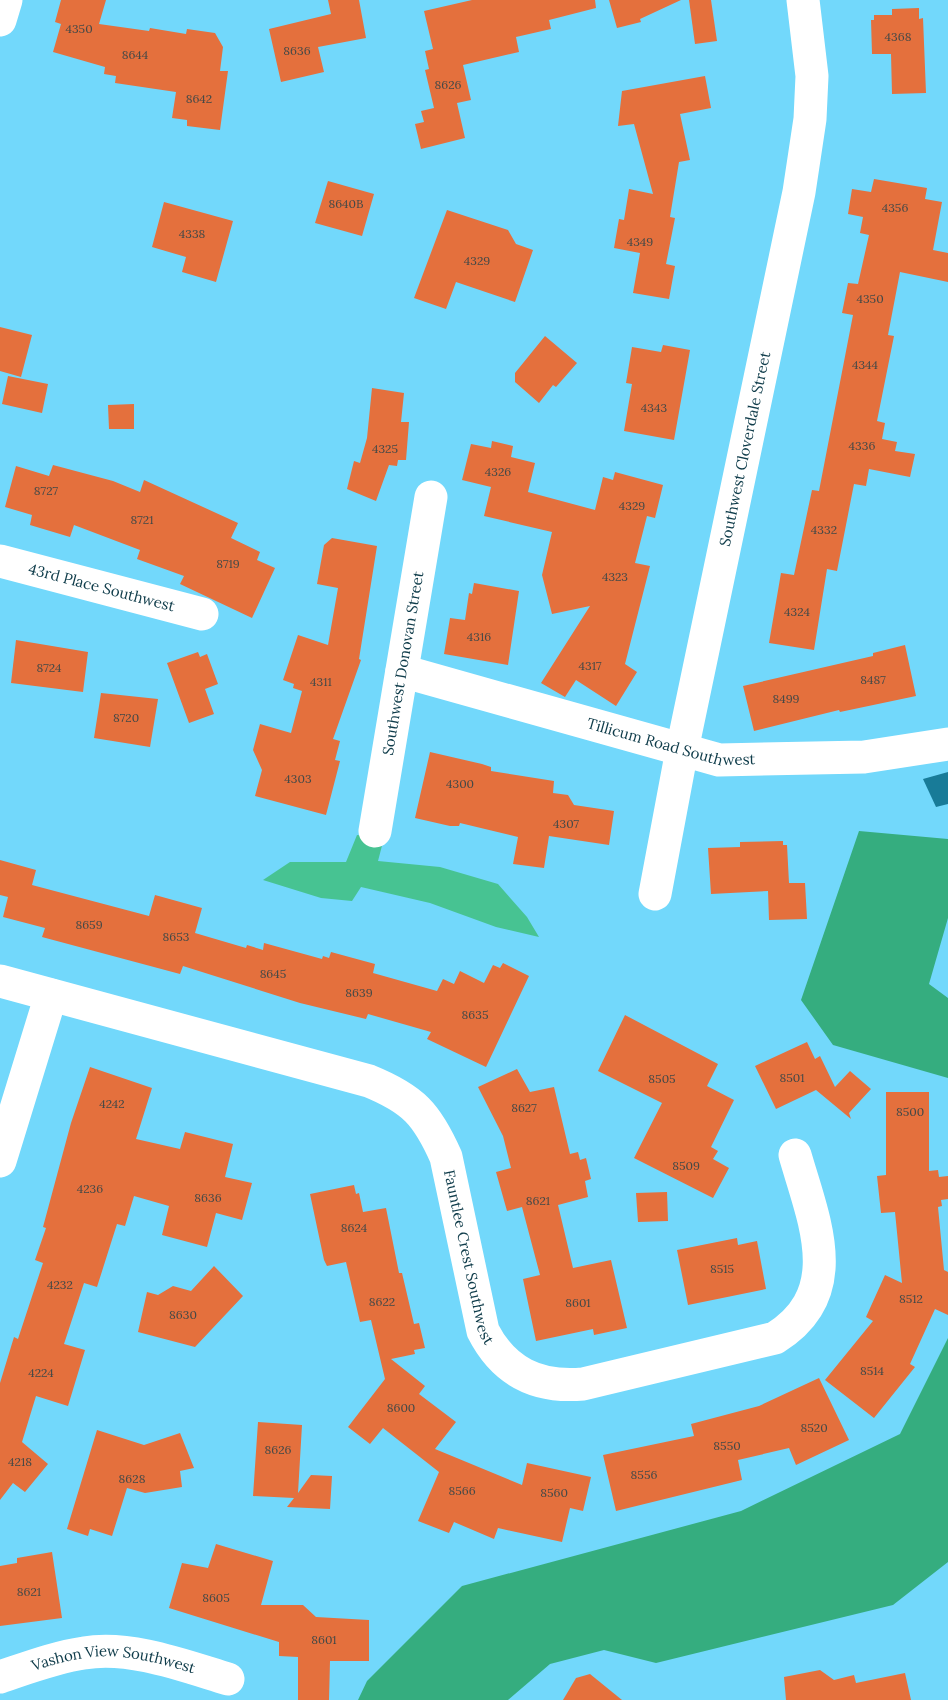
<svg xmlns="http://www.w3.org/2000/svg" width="948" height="1700" font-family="Lora,serif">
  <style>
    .green { fill: #47c392 }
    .forest { fill: #35ad7f }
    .water { fill: #187b98 }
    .building { fill: #e4703d }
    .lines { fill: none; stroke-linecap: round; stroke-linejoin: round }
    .street { stroke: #fff; stroke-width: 33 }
    .labels { text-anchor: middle; stroke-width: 6; stroke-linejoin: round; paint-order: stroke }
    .number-label { font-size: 12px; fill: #444947 }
    .street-label { font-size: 15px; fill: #0f3c4a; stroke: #72d8fb }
  </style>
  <rect width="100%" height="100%" fill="#72d8fb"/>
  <polygon class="green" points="357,835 384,838 378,861 440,867 498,884 527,917 539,937 496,927 430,903 361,887 352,901 321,898 263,880 290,862 346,862"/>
  <g class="forest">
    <polygon points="859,831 948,839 948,918 929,984 948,998 948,1078 833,1045 801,1000"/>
    <polygon points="948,1338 948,1562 893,1605 656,1663 604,1650 550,1664 508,1700 358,1700 367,1681 462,1586 741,1511 900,1434"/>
  </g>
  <polygon class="water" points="948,772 948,804 936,807 923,779"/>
  <g class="building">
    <polygon points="61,0 106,0 99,24 149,31 150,28 186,34 187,29 215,33 223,47 220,71 228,71 220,130 187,126 187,120 172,118 176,92 115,83 116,76 104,74 105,67 53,52 61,24 55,22"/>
    <polygon points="328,0 359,0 366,38 318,47 324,72 281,82 269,29 331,14"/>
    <polygon points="472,0 595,0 596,8 549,20 551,29 516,37 519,52 463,65 471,100 457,103 465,138 421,149 415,124 424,122 421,111 434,108 425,70 429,69 425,51 433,49 424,11"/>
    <polygon points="609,0 681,0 640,19 641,22 617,28"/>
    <polygon points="689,0 711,0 717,41 695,44"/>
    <polygon points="919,8 919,19 923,18 926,93 892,94 891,54 872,54 871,20 874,20 874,15 892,15 892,9"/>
    <polygon points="705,76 711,108 680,114 690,160 679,162 670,217 675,218 666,264 675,266 669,299 633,293 640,253 614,248 619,219 624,220 629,189 653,194 634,124 618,126 622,91"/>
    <polygon points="874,179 927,188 925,199 942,202 933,250 948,253 948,282 900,272 888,335 894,336 877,421 885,423 882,439 897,442 895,451 915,454 910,477 869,469 866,486 854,484 837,571 827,569 814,650 769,643 781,573 794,575 812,490 819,491 853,315 842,313 848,283 858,284 869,235 860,233 863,217 848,214 852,189 871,192"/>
    <polygon points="328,181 374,194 362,236 315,223"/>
    <polygon points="164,202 233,221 216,282 182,272 186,257 152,247"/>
    <polygon points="447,210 508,230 516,244 533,250 515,302 456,282 446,309 414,298"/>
    <polygon points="0,327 32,335 21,377 0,371"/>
    <polygon points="545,336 577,363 556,387 553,385 539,403 515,382 515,373"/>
    <polygon points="663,345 690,350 674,440 624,431 632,384 626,383 632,347 661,352"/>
    <polygon points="8,376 48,384 42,413 2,404"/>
    <polygon points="372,388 404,393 401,422 409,422 406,460 398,460 397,466 389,465 376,501 347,489 354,461 360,463 367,438"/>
    <polygon points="134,404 134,429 109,429 108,405"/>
    <polygon points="492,441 513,446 511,457 535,463 528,492 595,510 603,477 613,480 615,472 663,485 655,518 647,516 635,563 650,566 625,664 637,672 616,706 576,680 565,697 541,683 590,606 552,614 542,575 552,532 484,516 491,487 462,480 471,444 491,448"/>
    <polygon points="53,465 113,481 140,492 144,480 238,523 231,538 260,552 257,560 275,568 252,618 180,584 184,576 137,559 140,550 74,525 70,537 30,525 32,515 5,507 16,466 49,476"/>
    <polygon points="332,538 377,546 359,659 361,660 333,739 340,741 335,760 340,761 326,815 255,796 262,770 253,750 260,724 291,733 302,691 293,688 294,684 283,680 298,635 328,645 338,588 317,584 324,545"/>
    <polygon points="474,583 519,591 508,665 444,654 450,618 465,620 469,593 472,594"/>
    <polygon points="16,640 88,652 83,692 11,683"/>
    <polygon points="905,645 916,696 840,712 839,710 754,731 743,686 873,656 873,653"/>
    <polygon points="198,652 200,657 207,654 218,684 205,689 214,714 189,723 167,663"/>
    <polygon points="101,693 158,699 150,747 94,738"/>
    <polygon points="430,752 482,764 491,767 491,771 554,781 553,793 568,795 574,805 614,811 609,845 549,836 544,868 513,864 518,837 460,823 459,826 450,826 415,818"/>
    <polygon points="783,841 783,845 787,845 789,883 805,883 807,919 769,920 768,891 711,894 708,848 740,847 740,842"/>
    <polygon points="0,860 36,870 32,885 149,916 155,895 202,908 195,933 246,948 247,945 263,950 264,943 322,959 323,956 329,958 331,952 375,964 373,973 437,991 443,979 454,984 460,971 484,983 493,965 500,968 503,963 529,976 486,1067 427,1039 431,1032 368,1014 366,1019 300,1003 183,966 180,974 42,937 45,928 3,917 8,897 0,895"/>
    <polygon points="625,1015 718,1064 707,1086 734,1100 711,1147 718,1151 713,1159 729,1168 713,1198 634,1158 662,1103 598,1071"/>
    <polygon points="807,1042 815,1059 820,1056 835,1087 850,1071 871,1089 849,1113 851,1119 816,1090 776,1109 755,1066"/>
    <polygon points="90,1067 152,1088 136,1139 180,1149 185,1132 233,1144 225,1177 252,1183 242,1220 216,1213 207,1247 162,1235 169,1206 134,1196 125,1226 117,1224 97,1287 84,1283 64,1344 85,1350 68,1406 36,1396 22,1442 48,1464 25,1492 13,1483 0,1500 0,1383 14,1337 18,1339 43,1263 35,1260 46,1228 43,1227 71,1123"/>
    <polygon points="517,1069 530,1092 554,1087 570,1154 578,1152 580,1160 586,1158 591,1179 585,1181 588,1197 558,1205 573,1268 611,1260 627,1328 594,1335 593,1329 536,1341 523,1279 540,1275 522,1207 507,1211 496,1172 511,1168 503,1136 478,1087"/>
    <polygon points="886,1092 929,1092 929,1171 938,1170 939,1177 948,1176 948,1199 941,1200 942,1206 938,1207 944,1270 948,1272 948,1315 935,1309 910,1364 915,1367 874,1418 825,1380 873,1321 866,1317 885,1275 902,1283 895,1212 881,1213 877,1176 886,1175"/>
    <polygon points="354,1185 356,1194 359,1193 363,1212 386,1208 399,1273 402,1273 414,1324 419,1323 425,1348 414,1350 415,1354 391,1359 425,1386 419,1394 456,1422 435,1449 522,1485 527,1463 591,1477 583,1511 570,1508 562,1542 498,1528 494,1539 454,1522 449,1533 418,1521 439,1472 383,1428 370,1444 348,1427 385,1379 371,1320 360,1322 346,1262 327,1266 324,1260 310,1194"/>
    <polygon points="667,1192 668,1221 638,1222 636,1193"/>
    <polygon points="737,1238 738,1245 757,1241 766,1289 688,1305 677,1250"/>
    <polygon points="214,1266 243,1296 195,1347 138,1332 147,1292 158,1295 173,1286 191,1291"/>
    <polygon points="819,1378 849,1440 796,1465 789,1448 738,1460 742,1480 616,1511 603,1455 694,1436 691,1424 759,1406"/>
    <polygon points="258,1422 302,1425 298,1493 311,1475 332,1476 330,1509 287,1507 294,1498 253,1496"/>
    <polygon points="97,1430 144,1445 180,1433 194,1468 180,1471 182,1487 145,1493 127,1488 112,1536 90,1529 88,1536 67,1529"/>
    <polygon points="216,1544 273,1561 261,1605 303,1605 316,1617 369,1620 369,1661 330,1661 329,1700 298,1700 298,1657 279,1656 279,1642 169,1608 182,1563 208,1568"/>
    <polygon points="52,1552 62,1618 0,1626 0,1566 17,1563 17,1558"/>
    <polygon points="820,1670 834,1680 854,1675 856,1683 905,1673 911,1700 786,1700 784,1677"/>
    <polygon points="590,1674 622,1700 563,1700 576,1678"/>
  </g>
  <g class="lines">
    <g class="street">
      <polyline points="0,20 6,0"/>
      <path id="s1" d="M 0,561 L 202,614"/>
      <path id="s2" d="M 402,671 L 719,760 L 864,757 L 948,744"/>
      <path id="s3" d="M 375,831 L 431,497"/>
      <path id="s4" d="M 655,894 L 682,750 L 799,192 L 810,119 L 812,76 L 803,0"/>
      <path id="s5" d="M 0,981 L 369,1081 C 413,1099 427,1114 446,1157 L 483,1331 C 504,1372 538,1388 583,1384 L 775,1338 C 847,1293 814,1221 795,1155"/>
      <polyline points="0,1161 51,995"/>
      <path id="s6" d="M 0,1677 C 27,1668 56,1657 84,1653 C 130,1645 185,1666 228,1679"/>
    </g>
  </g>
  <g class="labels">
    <g class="number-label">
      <text x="79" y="33">4350</text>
      <text x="898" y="41">4368</text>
      <text x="297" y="55">8636</text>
      <text x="135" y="59">8644</text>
      <text x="448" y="89">8626</text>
      <text x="199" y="103">8642</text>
      <text x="346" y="208">8640B</text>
      <text x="895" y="212">4356</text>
      <text x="192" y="238">4338</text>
      <text x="640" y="246">4349</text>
      <text x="477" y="265">4329</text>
      <text x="870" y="303">4350</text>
      <text x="865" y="369">4344</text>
      <text x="654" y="412">4343</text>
      <text x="862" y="450">4336</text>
      <text x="385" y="453">4325</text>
      <text x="498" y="476">4326</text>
      <text x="46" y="495">8727</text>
      <text x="632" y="510">4329</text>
      <text x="142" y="524">8721</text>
      <text x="824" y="534">4332</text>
      <text x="228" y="568">8719</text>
      <text x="615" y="581">4323</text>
      <text x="797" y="616">4324</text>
      <text x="479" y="641">4316</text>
      <text x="590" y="670">4317</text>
      <text x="49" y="672">8724</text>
      <text x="873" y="684">8487</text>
      <text x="321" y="686">4311</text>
      <text x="786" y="703">8499</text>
      <text x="126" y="722">8720</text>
      <text x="298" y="783">4303</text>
      <text x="460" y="788">4300</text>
      <text x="566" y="828">4307</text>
      <text x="89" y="929">8659</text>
      <text x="176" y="941">8653</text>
      <text x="273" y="978">8645</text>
      <text x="359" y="997">8639</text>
      <text x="475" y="1019">8635</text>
      <text x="792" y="1082">8501</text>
      <text x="662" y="1083">8505</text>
      <text x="112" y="1108">4242</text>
      <text x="524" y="1112">8627</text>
      <text x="910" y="1116">8500</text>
      <text x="686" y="1170">8509</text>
      <text x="90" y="1193">4236</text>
      <text x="208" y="1202">8636</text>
      <text x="538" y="1205">8621</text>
      <text x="354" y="1232">8624</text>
      <text x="722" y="1273">8515</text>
      <text x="60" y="1289">4232</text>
      <text x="911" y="1303">8512</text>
      <text x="382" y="1306">8622</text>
      <text x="578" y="1307">8601</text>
      <text x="183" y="1319">8630</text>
      <text x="872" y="1375">8514</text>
      <text x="41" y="1377">4224</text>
      <text x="401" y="1412">8600</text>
      <text x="814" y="1432">8520</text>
      <text x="727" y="1450">8550</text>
      <text x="278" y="1454">8626</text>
      <text x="20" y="1466">4218</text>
      <text x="644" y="1479">8556</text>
      <text x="132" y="1483">8628</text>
      <text x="462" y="1495">8566</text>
      <text x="554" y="1497">8560</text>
      <text x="29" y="1596">8621</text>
      <text x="216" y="1602">8605</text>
      <text x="324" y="1644">8601</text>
    </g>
    <g class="street-label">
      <text dy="5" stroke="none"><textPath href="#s4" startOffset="454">Southwest Cloverdale Street</textPath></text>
      <text dy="5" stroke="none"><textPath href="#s1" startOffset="105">43rd Place Southwest</textPath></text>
      <text dy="5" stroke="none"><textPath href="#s3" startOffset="170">Southwest Donovan Street</textPath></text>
      <text dy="5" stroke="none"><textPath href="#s2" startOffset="279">Tillicum Road Southwest</textPath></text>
      <text dy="5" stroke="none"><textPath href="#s5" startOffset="597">Fauntlee Crest Southwest</textPath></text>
      <text dy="5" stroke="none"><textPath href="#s6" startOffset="117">Vashon View Southwest</textPath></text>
    </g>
  </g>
</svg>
